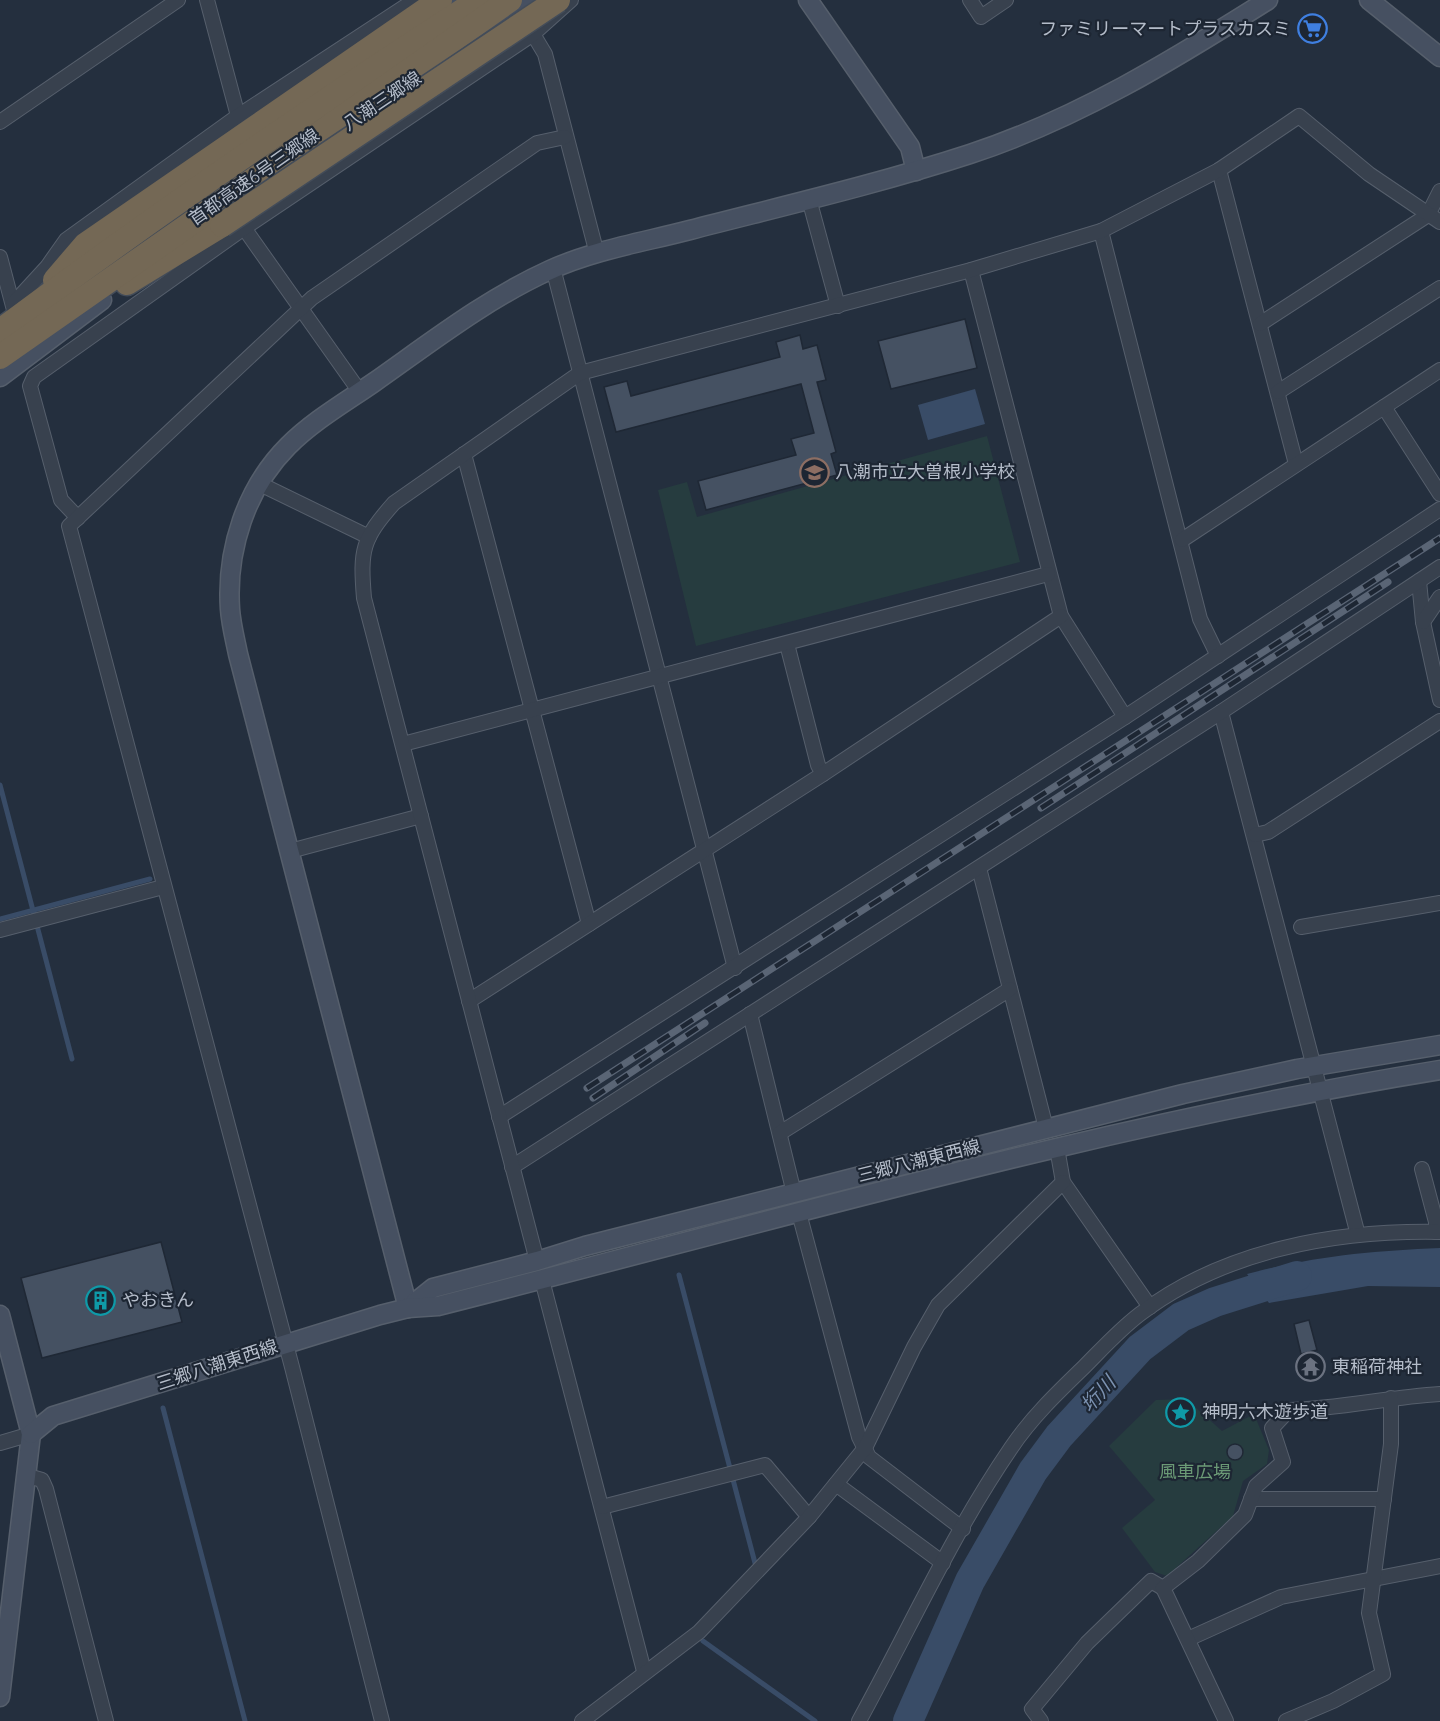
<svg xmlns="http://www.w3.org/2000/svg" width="1440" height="1721" font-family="Quicksand,'Noto Sans JP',sans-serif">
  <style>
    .green { fill: #263c3f }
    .water { fill: #394c67 }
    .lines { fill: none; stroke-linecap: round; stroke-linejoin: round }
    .stream { stroke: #394c67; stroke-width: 5 }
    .river { stroke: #394c67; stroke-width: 30 }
    .building { fill: #455162; stroke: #1f2835; stroke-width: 1.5 }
    .street-casing { stroke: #565f6c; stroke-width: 16 }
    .secondary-casing { stroke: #565f6c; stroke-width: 21 }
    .highway-casing { stroke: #434c59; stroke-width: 27 }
    .street { stroke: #38414e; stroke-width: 14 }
    .secondary { stroke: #465061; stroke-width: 18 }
    .highway { stroke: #746855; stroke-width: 24 }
    .rail-casing { stroke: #5a6575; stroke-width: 7 }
    .rail { stroke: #1d2633; stroke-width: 4.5; stroke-dasharray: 14; stroke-linecap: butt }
    .highway-bridge-casing { stroke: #434c59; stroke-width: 27; stroke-linecap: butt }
    .highway-bridge { stroke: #746855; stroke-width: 24 }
    .labels { text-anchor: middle; stroke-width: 4.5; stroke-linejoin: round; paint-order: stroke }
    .poi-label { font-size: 18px; fill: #b4bcc9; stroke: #1d2633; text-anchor: start }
    .street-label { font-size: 18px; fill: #b4bcc9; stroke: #1d2633 }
    .park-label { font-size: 18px; fill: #6b9a76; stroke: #1d2633 }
    .water-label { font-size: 20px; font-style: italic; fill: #7c92b1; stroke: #1d2633 }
  </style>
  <rect width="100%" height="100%" fill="#242f3e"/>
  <g class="green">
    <polygon points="987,436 1020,562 696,646 658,490 687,482 697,517"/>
    <polygon points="1186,1399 1222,1431 1254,1414 1269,1450 1267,1464 1243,1481 1233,1516 1167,1576 1155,1572 1122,1528 1155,1500 1109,1446 1156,1400"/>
  </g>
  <g class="water">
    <polygon points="975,389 985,424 928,440 918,405"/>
    <path d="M 1440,1248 L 1440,1287 L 1368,1286 L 1269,1303 L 1247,1274 C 1315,1256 1371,1251 1440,1248 Z"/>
  </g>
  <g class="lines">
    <g class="stream">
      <polyline points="0,785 72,1059"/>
      <polyline points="0,919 150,879"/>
      <polyline points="679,1275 755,1563"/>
      <polyline points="163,1408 245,1721"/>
      <polyline points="703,1641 815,1721"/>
    </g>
    <polyline class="river" points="908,1721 970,1581 1033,1471 1059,1436 1140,1348 1181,1317 1215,1302 1297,1276"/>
  </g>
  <g class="building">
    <polygon points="965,319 977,368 891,389 878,341"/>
    <polygon points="800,335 803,349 817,345 826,380 817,382 836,452 831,454 837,475 706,510 698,481 796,455 791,439 814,433 801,384 616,432 604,387 627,381 631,396 780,357 776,342"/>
    <polygon points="161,1242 182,1322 42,1358 21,1278"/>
    <polygon points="1309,1320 1317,1350 1301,1354 1294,1324"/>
    <circle cx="1311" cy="1367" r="8"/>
    <circle cx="1235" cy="1452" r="8"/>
  </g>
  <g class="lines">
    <defs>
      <g id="street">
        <polyline points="207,0 238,116"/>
        <polyline points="970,0 981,17 1006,0"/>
        <polyline points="533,34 545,54 597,254"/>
        <polyline points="0,122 178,0"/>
        <polyline points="1219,170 1296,464"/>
        <polyline points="809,199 838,306"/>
        <polyline points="244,228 360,392"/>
        <polyline points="1101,231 1200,619 1218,656"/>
        <polyline points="0,257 14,310"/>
        <polyline points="553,268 735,968"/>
        <polyline points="971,270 1061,616 1125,717"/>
        <polyline points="13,304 47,267 66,240 238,116 415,0"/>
        <polyline points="1260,324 1428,215 1440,191"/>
        <polyline points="1278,392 1440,288"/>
        <polyline points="1384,407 1440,494"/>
        <polyline points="464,454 589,924"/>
        <polyline points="258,483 369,537"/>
        <polyline points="78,518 61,500 30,386 34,377 244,228 533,34 571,0"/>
        <polyline points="1182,540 1440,370"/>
        <polyline points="1419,581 1423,622 1440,700"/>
        <polyline points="1423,622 1440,597"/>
        <polyline points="787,644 818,765 823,774"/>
        <polyline points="1221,712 1358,1235"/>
        <polyline points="403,744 1048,574"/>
        <polyline points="1255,835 1268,832 1440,721"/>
        <polyline points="290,851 421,816"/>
        <polyline points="979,868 1046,1128"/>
        <polyline points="1301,927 1440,903"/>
        <polyline points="0,930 163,887"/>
        <polyline points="469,1001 823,774 1061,616"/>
        <polyline points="750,1014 794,1193"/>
        <polyline points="499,1117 1125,717 1440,509"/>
        <polyline points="780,1133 1010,989"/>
        <polyline points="1057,1148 1063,1182 1150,1307"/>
        <polyline points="512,1167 1221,712 1440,567"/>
        <polyline points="1422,1169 1436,1222 1436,1232"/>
        <polyline points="799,1213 859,1437 869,1457 963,1529"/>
        <path d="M 537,1261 L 364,598 C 360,550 362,539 394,503 L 580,373 L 971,270 L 1101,231 L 1219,170 L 1299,116 L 1369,174 L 1440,222"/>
        <polyline points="542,1280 644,1671"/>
        <polyline points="0,1443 31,1434"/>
        <polyline points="28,1476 42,1480 46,1489 106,1721"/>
        <polyline points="836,1484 943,1563"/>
        <polyline points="1251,1499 1384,1499"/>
        <polyline points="602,1507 765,1465 809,1517"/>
        <polyline points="1188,1639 1281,1597 1440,1566"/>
        <polyline points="382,1721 292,1367 69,526 312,298 537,143 565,137"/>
        <polyline points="582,1721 699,1632 809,1517 865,1448 914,1347 938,1305 1063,1182"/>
        <path d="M 859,1721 C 909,1630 952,1534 1011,1448 C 1031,1418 1058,1392 1084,1367 C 1102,1349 1119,1330 1140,1314 C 1224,1250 1336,1230 1440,1232"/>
        <polyline points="1041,1721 1032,1709 1087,1643 1151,1581 1163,1588"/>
        <path d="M 1226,1721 L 1163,1588 L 1198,1561 L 1245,1515 L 1256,1486 L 1283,1462 L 1272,1428 L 1289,1410 C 1339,1409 1389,1397 1440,1394"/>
        <polyline points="1286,1721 1333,1701 1383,1674 1369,1613 1391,1444 1391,1398"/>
      </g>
      <g id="secondary">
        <polyline points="808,0 910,147 916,171"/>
        <polyline points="1369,0 1440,57"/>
        <polyline points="431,16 455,0"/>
        <polyline points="446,59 535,0"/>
        <polyline points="0,377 102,300"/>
        <path d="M 408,1308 L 238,654 C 235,639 231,624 230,609 C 226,550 246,488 288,446 C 313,421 344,403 373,383 C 430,343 486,299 550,270 C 594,250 644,242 690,230 C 783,206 878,184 970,154 C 1077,119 1173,60 1268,0"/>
        <polyline points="408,1308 433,1288 537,1261 585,1246 1183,1094 1297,1069 1440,1045"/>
        <polyline points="0,1315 31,1434 0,1697"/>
        <path d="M 31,1434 L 53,1416 L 380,1315 L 408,1308 L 438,1306 C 770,1222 1101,1125 1440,1070"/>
      </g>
      <g id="highway">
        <polyline points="55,280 85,245 440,0"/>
        <polyline points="127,283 222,225"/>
        <path d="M 0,331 C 155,215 316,105 479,0"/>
        <polyline points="0,357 510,0"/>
      </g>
    </defs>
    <use href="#street" class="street-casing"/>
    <use href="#secondary" class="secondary-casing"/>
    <use href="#highway" class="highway-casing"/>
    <use href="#street" class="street"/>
    <use href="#secondary" class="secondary"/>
    <use href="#highway" class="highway"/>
    <defs>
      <g id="rail">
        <polyline points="1041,808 1388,582"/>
        <polyline points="587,1088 1440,538"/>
        <polyline points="593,1098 705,1023"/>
      </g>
    </defs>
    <use href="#rail" class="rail-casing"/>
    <use href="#rail" class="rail"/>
    <defs>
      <polyline id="highway-bridge" points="222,225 558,0"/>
    </defs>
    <use href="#highway-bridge" class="highway-bridge-casing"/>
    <use href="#highway-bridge" class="highway-bridge"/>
  </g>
  <defs>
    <symbol id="supermarket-ring" viewBox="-11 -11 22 22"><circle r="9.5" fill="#1d2633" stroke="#3f7fe0" stroke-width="1.5"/><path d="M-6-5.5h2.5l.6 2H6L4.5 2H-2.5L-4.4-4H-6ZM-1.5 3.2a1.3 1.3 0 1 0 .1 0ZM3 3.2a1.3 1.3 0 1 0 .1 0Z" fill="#3f7fe0"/></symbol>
    <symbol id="school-ring" viewBox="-11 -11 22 22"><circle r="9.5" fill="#1d2633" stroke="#8d6e63" stroke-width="1.5"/><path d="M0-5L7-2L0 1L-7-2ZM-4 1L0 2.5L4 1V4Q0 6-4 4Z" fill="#8d6e63"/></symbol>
    <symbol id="building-ring" viewBox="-11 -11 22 22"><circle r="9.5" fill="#1d2633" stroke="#0f9aa8" stroke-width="1.5"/><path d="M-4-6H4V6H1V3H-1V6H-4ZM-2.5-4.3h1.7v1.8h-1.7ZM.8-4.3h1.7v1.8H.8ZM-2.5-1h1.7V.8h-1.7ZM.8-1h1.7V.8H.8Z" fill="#0f9aa8"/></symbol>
    <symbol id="temple-ring" viewBox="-11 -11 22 22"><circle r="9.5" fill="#1d2633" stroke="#6b7280" stroke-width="1.5"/><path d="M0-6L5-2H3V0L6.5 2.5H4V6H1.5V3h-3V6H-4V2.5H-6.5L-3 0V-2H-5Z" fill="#6b7280"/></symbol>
    <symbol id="sight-ring" viewBox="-11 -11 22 22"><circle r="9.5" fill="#1d2633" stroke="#0f9aa8" stroke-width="1.5"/><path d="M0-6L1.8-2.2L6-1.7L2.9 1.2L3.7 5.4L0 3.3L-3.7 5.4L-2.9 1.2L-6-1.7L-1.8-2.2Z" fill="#0f9aa8"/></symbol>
  </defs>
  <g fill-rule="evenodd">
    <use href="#supermarket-ring" x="1296" y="12" width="33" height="33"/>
    <use href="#school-ring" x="798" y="456" width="33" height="33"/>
    <use href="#building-ring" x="84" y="1284" width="33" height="33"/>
    <use href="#temple-ring" x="1294" y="1350" width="33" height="33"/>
    <use href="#sight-ring" x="1164" y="1396" width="33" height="33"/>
  </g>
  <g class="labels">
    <g class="poi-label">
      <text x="1291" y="35" text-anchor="end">ファミリーマートプラスカスミ</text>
      <text x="835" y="478">八潮市立大曽根小学校</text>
      <text x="122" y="1306">やおきん</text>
      <text x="1332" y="1373">東稲荷神社</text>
      <text x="1202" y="1418">神明六木遊歩道</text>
    </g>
    <g class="street-label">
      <text transform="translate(382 101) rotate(-34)" y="6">八潮三郷線</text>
      <text transform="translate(254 177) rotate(-35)" y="6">首都高速6号三郷線</text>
      <text transform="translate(919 1161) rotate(-14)" y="6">三郷八潮東西線</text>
      <text transform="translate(217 1365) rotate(-18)" y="6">三郷八潮東西線</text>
    </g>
    <g class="park-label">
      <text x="1195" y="1478">風車広場</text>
    </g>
    <g class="water-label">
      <text transform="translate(1098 1394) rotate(-47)" y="7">垳川</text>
    </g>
  </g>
</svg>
